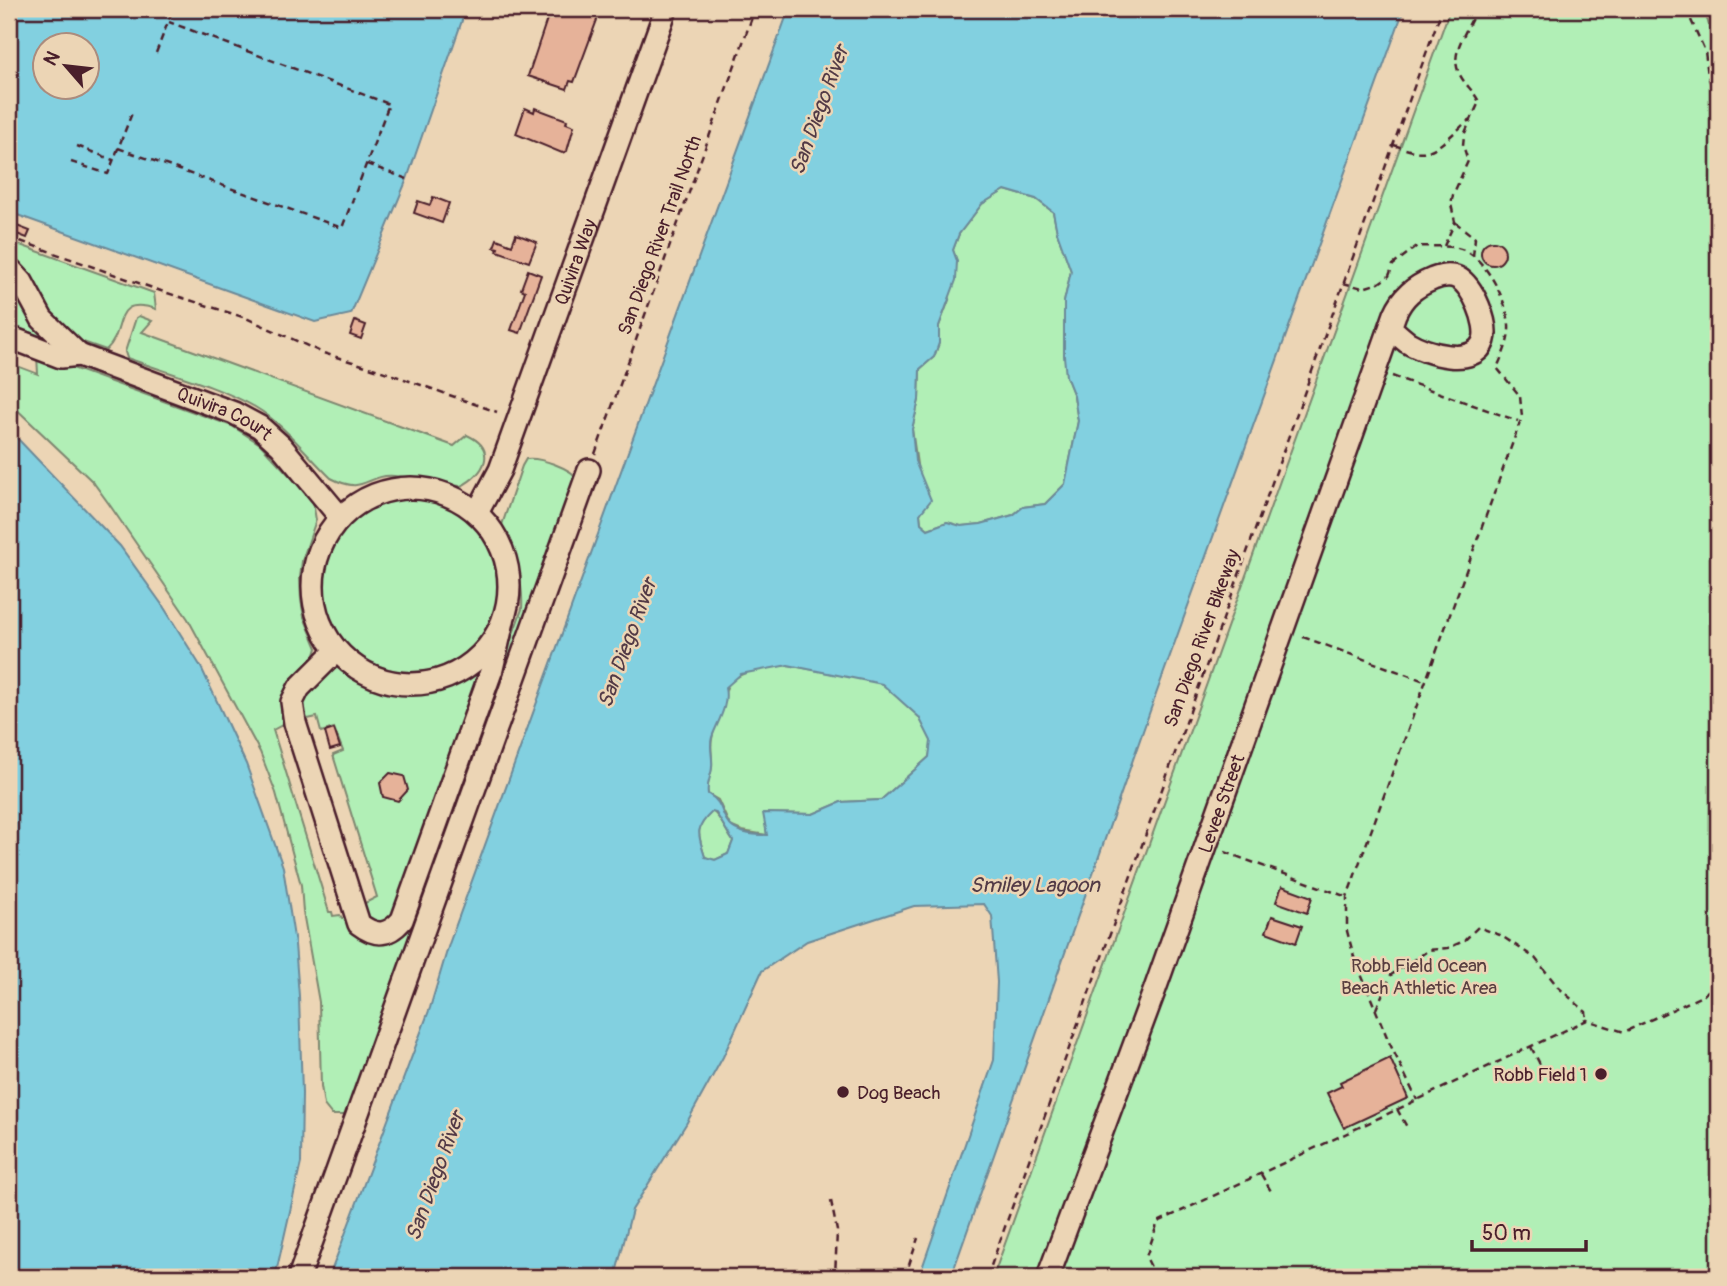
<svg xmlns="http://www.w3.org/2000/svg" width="1727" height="1286" font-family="Pangolin,sans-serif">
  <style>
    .green { fill: #b1efb6; stroke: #7e8770; stroke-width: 2 }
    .water { fill: #82d0e0; stroke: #6c8998; stroke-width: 2; fill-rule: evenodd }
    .building { fill: #e6b299; stroke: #4a1f2b; stroke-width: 2 }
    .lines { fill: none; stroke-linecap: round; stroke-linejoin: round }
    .minor-casing { stroke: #4a1f2b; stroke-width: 26 }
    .path { stroke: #4a1f2b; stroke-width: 2.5; stroke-dasharray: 7 5; stroke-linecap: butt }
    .minor { stroke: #ecd5b5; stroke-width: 21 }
    .poi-dot { fill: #4a1f2b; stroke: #ecd5b5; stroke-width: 2.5 }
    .labels { text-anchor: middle; stroke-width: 5; stroke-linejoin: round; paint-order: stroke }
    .street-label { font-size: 19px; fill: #4a1f2b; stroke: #ecd5b5 }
    .park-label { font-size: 19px; fill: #593e40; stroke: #ecd5b5 }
    .poi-label { font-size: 19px; fill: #4a1f2b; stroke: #ecd5b5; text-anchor: end }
    .water-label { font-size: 21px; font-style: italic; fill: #523a46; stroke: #ecd5b5 }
  </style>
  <rect width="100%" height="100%" fill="#ecd5b5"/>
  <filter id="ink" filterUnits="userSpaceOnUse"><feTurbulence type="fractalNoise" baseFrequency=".0143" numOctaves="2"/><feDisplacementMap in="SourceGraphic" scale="14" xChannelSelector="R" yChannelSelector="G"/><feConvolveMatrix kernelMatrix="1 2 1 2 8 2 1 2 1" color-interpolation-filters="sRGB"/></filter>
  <g filter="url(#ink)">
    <g class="green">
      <polygon points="1450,9 1704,9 1718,55 1718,1277 993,1277"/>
      <polygon points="1005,190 1036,199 1053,212 1057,232 1071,271 1064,302 1066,376 1074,396 1078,421 1065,484 1045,504 1023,507 1013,515 981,524 961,526 947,522 928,529 921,523 920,514 923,507 912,429 919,400 920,369 934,357 939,343 939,326 949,300 957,261 953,250 959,234 982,204"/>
      <path d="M 9,241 L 154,293 L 156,309 C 110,295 128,330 106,350 L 83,342 L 57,324 L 9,257 Z"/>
      <polygon points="9,279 61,347 15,333 9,316"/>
      <path d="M 139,316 L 152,321 L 142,332 L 454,446 L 467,435 C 498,449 485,474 461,486 C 439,485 417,478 394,476 C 366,474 365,496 331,478 C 306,454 284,424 255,407 C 220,387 166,372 127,358 L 125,352 L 136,318 Z"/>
      <path d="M 37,355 L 232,426 L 260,444 L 307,494 L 313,502 L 316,520 L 302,561 L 300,578 L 301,600 L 304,617 L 317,648 L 313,661 L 287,687 L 284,697 L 284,721 L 282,725 L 273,730 L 329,912 L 332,912 L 333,916 L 340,915 L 342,918 L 346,918 L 352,930 L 411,920 L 522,609 C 524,580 513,552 502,525 L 522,466 L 526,459 C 540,457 571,468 579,480 L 352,1115 L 332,1115 L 324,1105 L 321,1086 L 319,1002 L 303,912 L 301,885 L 276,793 L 260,752 L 188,619 L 109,504 L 93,482 L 9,402 L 9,363 L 38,374 Z"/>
      <circle cx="411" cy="584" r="88"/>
      <path d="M 788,665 L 882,683 L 919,717 L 932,741 L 929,757 L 881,800 L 841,802 L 813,814 L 764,813 L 767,835 L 742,831 L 730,826 L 718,800 L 708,794 C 705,780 711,778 712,767 C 713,758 710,748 712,739 C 714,729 725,687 730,682 C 746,668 769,668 788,665 Z"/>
      <polygon points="333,666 377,686 400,691 437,689 462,680 482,668 397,910 386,923 368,921 363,904 377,897 333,755 343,751 334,728 321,732 317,717 308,719 302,715 303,692"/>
      <path d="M 712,811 C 721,817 726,832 733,841 L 728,854 L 715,860 L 705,857 C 698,834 694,829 712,811 Z"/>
    </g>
    <g class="water">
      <path d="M 9,9 L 466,9 L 407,179 L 351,314 L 315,322 L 9,212 ZM 46,46 L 88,46 L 88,88 L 46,88 Z"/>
      <path d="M 789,9 L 1404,9 L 1150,711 L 951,1277 L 919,1277 L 994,1060 L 997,982 L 992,916 L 984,904 L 914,906 L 807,941 L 762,971 L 723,1057 L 686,1124 L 632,1210 L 615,1277 L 329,1277 L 430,1008 L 449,944 ZM 1005,190 L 1036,199 L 1053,212 L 1057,232 L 1071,271 L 1064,302 L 1064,356 L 1066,376 L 1074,396 L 1078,421 L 1065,484 L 1045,504 L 1023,507 L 1013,515 L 981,524 L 961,526 L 947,522 L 928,529 L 921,523 L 920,514 L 931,500 L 915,461 L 912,429 L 919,400 L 920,369 L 934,357 L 939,343 L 939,326 L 956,280 L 957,261 L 953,250 L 959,234 L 982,204 ZM 788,665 L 882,684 L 919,717 L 931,741 L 929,757 L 881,800 L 841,802 L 813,814 L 763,813 L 767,835 C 756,835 738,834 730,825 C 719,813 725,804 708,794 C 706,782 712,776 712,766 C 713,757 709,747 712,737 C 718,721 729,705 725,688 L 741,674 ZM 712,812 L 716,813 L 733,841 L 728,854 L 715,860 L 705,857 C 698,834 694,829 712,812 Z"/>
      <polygon points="9,433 19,440 120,546 163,606 201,667 246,764 283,867 295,944 299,996 302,1093 301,1163 275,1277 9,1277"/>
    </g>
    <g class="building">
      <polygon points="548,9 601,9 574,82 570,81 567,89 528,76 547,19 544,18"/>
      <polygon points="525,108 534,112 535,108 567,120 566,123 574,126 567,151 562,153 516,134"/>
      <polygon points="433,197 449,203 442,223 414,213 418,201 430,205"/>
      <polygon points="9,223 30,231 27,238 9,231"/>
      <polygon points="516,234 537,242 529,262 497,251 498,248 494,247 497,239 512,245"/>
      <circle cx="1493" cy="253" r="12"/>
      <polygon points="528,270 541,275 520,333 511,330 525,291 521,289"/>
      <polygon points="355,321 366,325 361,339 350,335"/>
      <polygon points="334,729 340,747 330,750 325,732"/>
      <polygon points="390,773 404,776 408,790 398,801 383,797 380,783"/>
      <polygon points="1282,886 1312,897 1307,913 1276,902"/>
      <polygon points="1272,916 1302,926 1296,943 1266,932"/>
      <polygon points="1390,1058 1408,1098 1344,1128 1327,1093 1342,1086 1340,1082"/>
    </g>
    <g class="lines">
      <defs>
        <g id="minor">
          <polyline points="9,268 22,282 42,319 79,355"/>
          <path id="s1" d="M 9,337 L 61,357 L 79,355 L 234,413 L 260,427 L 281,446 L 340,517"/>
          <circle cx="411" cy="586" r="98"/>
          <path id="s2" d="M 477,513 L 500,470 L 666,9"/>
          <path d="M 336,651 L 299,688 L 292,702 L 295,723 L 359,924 C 376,937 388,936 402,920 L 492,669 L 503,621"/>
          <polyline points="299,1277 589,470"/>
          <path id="s3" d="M 1048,1277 L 1155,989 L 1395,314 C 1403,296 1414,287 1433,279 C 1441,276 1450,274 1458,278 C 1473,286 1489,324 1484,340 C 1475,369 1425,353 1407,342 C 1402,338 1396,333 1391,328"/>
        </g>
      </defs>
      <use href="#minor" class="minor-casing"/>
      <g class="path">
        <polyline points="1686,9 1705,51 1708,76 1716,99 1718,121"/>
        <polyline points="156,53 173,9"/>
        <path d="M 1394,145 C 1424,156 1430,155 1454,133 C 1461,128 1464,122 1472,119"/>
        <polyline points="77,146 113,160"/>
        <polyline points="118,148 342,228 389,104 169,22"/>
        <polyline points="71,162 108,174 132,113"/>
        <polyline points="367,164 407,179"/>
        <polyline points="1455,222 1475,238 1473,256"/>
        <polyline points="9,237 161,291 246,318 323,353 379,370 497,412"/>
        <path d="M 1444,246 L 1455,222 L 1451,204 L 1453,195 L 1468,161 L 1463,145 L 1464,135 L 1479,102 C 1474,91 1464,84 1459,73 C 1449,52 1469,29 1476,9"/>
        <path d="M 1343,283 L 1363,288 L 1379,283 L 1389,276 L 1393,265 L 1417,246 C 1432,247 1452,244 1466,251 C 1488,263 1507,301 1509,325 C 1510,340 1503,354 1497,368 L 1520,396 L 1522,417 L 1347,897 L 1347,931 L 1354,957 L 1389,1042 L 1417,1100"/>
        <polyline points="1392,376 1518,421"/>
        <polyline points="595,454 755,9"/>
        <polyline points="1303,637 1427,682"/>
        <polyline points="1225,852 1347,897"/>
        <polyline points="1376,1009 1391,975 1429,950 1448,948 1464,941 1478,927 1500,935 1535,958 1558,987 1586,1012 1587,1020"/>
        <polyline points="1531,1047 1541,1066"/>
        <polyline points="1397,1109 1408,1129"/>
        <polyline points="1261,1174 1272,1193"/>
        <polyline points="831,1201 837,1231 835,1277"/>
        <polyline points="905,1277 918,1238"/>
        <polyline points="987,1277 1442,9"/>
        <polyline points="1156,1277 1146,1257 1158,1222 1587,1020 1624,1032 1704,995 1718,980"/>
      </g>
      <use href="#minor" class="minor"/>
    </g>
  </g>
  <g class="poi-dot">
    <circle cx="1601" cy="1074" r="7"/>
    <circle cx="843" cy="1092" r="7"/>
  </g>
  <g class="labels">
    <g class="street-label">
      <text transform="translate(659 235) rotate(-70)" y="7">San Diego River Trail North</text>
      <text dy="7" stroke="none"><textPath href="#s2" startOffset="270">Quivira Way</textPath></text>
      <text dy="7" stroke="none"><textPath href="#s1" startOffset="231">Quivira Court</textPath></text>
      <text transform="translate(1201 638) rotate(-70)" y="7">San Diego River Bikeway</text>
      <text dy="7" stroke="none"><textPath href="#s3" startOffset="504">Levee Street</textPath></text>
    </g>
    <g class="park-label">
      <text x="1419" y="972">Robb Field Ocean<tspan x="1419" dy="22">Beach Athletic Area</tspan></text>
    </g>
    <g class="poi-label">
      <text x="1587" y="1081">Robb Field 1</text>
      <text x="857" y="1099" text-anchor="start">Dog Beach</text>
    </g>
    <g class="water-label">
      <text transform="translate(819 110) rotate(-70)" y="7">San Diego River</text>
      <text transform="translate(627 643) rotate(-70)" y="7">San Diego River</text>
      <text x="1035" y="892">Smiley Lagoon</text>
      <text transform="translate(435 1176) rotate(-70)" y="7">San Diego River</text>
    </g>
  </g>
  <rect width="1727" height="1286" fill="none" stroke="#ecd5b5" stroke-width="35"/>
  <rect x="18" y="18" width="1692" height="1251" fill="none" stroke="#4a1f2b" stroke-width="2.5" filter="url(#ink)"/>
  <g transform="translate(66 66) rotate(298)"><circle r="33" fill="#ecd5b5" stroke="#ab8c7e" stroke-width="2"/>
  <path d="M0-5L12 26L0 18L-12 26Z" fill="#4a1f2b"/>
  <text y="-10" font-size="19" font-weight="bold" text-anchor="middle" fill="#4a1f2b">N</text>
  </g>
  <path d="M1472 1240v10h114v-10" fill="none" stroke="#4a1f2b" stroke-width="3.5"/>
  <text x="1482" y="1240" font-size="21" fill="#4a1f2b" stroke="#ecd5b5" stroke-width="5" paint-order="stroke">50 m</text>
</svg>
